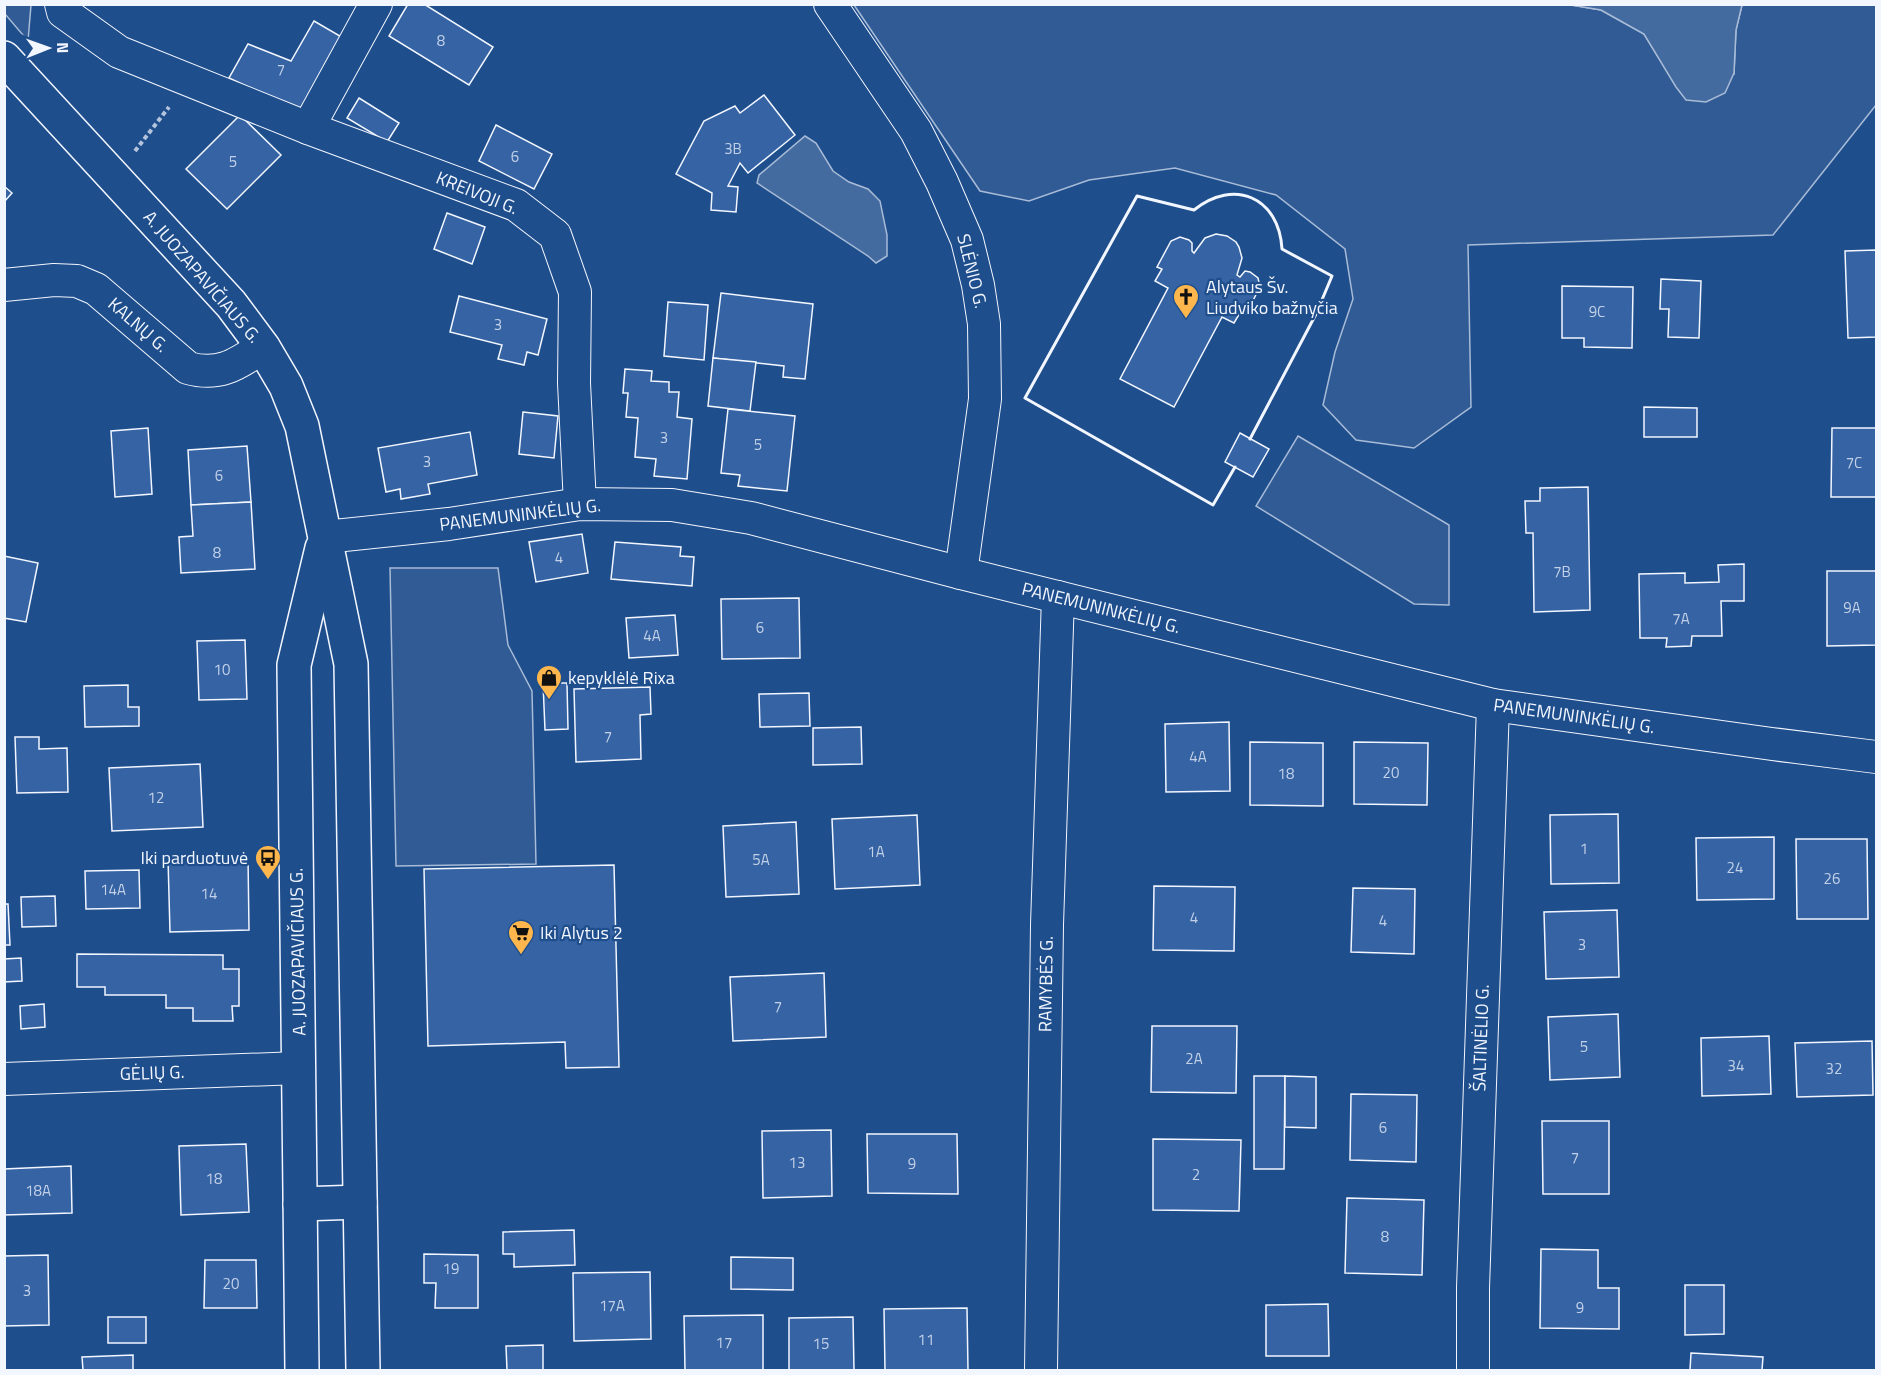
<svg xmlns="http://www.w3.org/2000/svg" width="1881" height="1375" font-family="'Titillium Web',sans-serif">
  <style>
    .built { fill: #305b95; stroke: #a8bbd7; stroke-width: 1.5 }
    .water { fill: #446ba0; stroke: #a8bbd7; stroke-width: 1.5 }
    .building { fill: #3563a3; stroke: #f2f6ff; stroke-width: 1.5 }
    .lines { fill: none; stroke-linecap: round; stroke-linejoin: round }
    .street-casing { stroke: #f2f6ff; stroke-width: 34 }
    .primary-casing { stroke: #f2f6ff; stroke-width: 36 }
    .path { stroke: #b3c4dc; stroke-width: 4; stroke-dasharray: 4.5 3; stroke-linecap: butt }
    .street { stroke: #1f4e8c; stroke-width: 32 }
    .primary { stroke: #1f4e8c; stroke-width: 33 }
    .wall { stroke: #f2f6ff; stroke-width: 3 }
    .labels { text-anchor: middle; stroke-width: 4.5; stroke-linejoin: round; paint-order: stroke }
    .number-label { font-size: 15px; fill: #c3d1e8 }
    .street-label { font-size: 18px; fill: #f2f6ff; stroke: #1f4e8c }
    .poi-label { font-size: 18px; fill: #f2f6ff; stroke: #1f4e8c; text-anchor: start }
  </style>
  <rect width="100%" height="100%" fill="#1f4e8c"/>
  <g class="built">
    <polygon points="4,5 31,5 28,41 5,14"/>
    <polygon points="854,5 1571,5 1601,10 1644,34 1659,58 1734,74 1736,30 1742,5 1876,5 1876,105 1773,235 1468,245 1471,407 1414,448 1356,440 1323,405 1335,352 1353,299 1345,249 1276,195 1175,168 1089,180 1029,201 980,191"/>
    <polygon points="1298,436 1449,525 1449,605 1414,604 1256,506"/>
    <polygon points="390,568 498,568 508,645 532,691 536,864 396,866"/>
  </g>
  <g class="water">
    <polygon points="1571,5 1742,5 1736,30 1734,73 1725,93 1706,102 1686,100 1676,87 1644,34 1601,10"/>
    <polygon points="805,136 816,143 833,171 849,182 868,189 880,201 887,235 887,256 876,263 868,256 757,183 759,175"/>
  </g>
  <g class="building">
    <polygon points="408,4 424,4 493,47 469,85 389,36"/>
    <polygon points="314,21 345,39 304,113 229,78 248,44 291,61"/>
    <polygon points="764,95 795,135 748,173 740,163 728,186 738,187 736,212 711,210 712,193 676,174 704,121 735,106 740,113"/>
    <polygon points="359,98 399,123 387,142 347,118"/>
    <polygon points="240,115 281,155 227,209 186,169"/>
    <polygon points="496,125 552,154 534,189 479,161"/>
    <polygon points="4,186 12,193 4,202"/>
    <polygon points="447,213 485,227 472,264 434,249"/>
    <polygon points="1216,234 1227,236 1236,242 1239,247 1242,258 1237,275 1240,277 1245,271 1250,272 1258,278 1260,287 1246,314 1241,311 1234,323 1222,317 1174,407 1120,379 1168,288 1155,281 1162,269 1157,267 1171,241 1180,237 1189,240 1192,243 1192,251 1194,253 1205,238"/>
    <polygon points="1876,250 1876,337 1848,338 1845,251"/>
    <polygon points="1661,279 1701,281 1699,338 1668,337 1669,309 1660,309"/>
    <polygon points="1562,286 1633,287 1632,348 1584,347 1584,338 1562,338"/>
    <polygon points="721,293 813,304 805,379 783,377 784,366 713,358"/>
    <polygon points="459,296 547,319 538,355 527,352 524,365 498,359 502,345 450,332"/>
    <polygon points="668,302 708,305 704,360 664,356"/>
    <polygon points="713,358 756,362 750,411 708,406"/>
    <polygon points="625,369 652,371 651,381 669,382 669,392 679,392 677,417 692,419 687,479 654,476 656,459 635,457 638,418 626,417 628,393 623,393"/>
    <polygon points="1644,407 1697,408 1697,437 1644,437"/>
    <polygon points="728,409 795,416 787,491 738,486 740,475 721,473"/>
    <polygon points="523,412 558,416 554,458 519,454"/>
    <polygon points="148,428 152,494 115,497 111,431"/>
    <polygon points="1832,428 1876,428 1876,497 1831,497"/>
    <polygon points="470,432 477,475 428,484 430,494 401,499 400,489 386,492 378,448"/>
    <polygon points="1240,433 1269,449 1253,477 1225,462"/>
    <polygon points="247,446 251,502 191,505 188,450"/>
    <polygon points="1588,487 1590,610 1534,612 1533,533 1526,533 1525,501 1540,501 1540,488"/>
    <polygon points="251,502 255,569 181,573 179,537 193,536 191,505"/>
    <polygon points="582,534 588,573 536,582 529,542"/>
    <polygon points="615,542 681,547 680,556 694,557 692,586 611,579"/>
    <polygon points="4,556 38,563 26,622 4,618"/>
    <polygon points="1744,564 1744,601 1721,601 1722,636 1692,636 1691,646 1666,647 1667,638 1640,638 1639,574 1685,573 1685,583 1719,582 1718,565"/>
    <polygon points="1827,571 1876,571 1876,645 1827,646"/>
    <polygon points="799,598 800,658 722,659 721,599"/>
    <polygon points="675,615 678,655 629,658 626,618"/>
    <polygon points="245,640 247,699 199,700 197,641"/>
    <polygon points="543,683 567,683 568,729 545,730"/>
    <polygon points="128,685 128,707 139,707 139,726 85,727 84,686"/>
    <polygon points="650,687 651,714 640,715 641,759 576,762 574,689"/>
    <polygon points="809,693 810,726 760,727 759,694"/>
    <polygon points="1229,722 1230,791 1166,792 1165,724"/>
    <polygon points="861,727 862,764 813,765 813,728"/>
    <polygon points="15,737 39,737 39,749 67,748 68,792 17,793"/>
    <polygon points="1250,742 1323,743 1323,806 1250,805"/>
    <polygon points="1354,742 1428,743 1427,805 1354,804"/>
    <polygon points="200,764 203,827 112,831 109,768"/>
    <polygon points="1618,814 1619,883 1551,884 1550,815"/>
    <polygon points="917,815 920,885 835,889 832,819"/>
    <polygon points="796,822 799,894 726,897 723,826"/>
    <polygon points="1774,837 1774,899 1697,900 1696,838"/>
    <polygon points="1796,839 1867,839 1868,919 1797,919"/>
    <polygon points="248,857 249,930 170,932 168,859"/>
    <polygon points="614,865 619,1067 566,1068 565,1042 428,1046 424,869"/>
    <polygon points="139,870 140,908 86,909 85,871"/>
    <polygon points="1154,886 1235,887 1234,951 1153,950"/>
    <polygon points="1353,888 1415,889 1414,954 1351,952"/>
    <polygon points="55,896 56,926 22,927 21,897"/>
    <polygon points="4,904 8,904 10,945 4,945"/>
    <polygon points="1617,910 1619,977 1546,979 1544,912"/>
    <polygon points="77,954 223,955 223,969 239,969 239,1006 232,1006 233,1021 193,1021 193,1008 166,1008 166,995 105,995 105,987 77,987"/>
    <polygon points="21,958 22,981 4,982 4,959"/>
    <polygon points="824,973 826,1037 733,1041 730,977"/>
    <polygon points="44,1004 45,1027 21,1029 20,1006"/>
    <polygon points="1618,1014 1620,1077 1550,1080 1548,1017"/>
    <polygon points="1152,1026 1237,1026 1236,1093 1151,1092"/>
    <polygon points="1769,1036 1771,1094 1702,1096 1701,1038"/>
    <polygon points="1872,1041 1873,1095 1797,1097 1795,1043"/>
    <polygon points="1254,1076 1285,1076 1284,1169 1254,1169"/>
    <polygon points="1285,1076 1316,1077 1316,1128 1285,1127"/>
    <polygon points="1351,1094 1417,1095 1416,1162 1350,1160"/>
    <polygon points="1542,1121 1609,1121 1609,1194 1543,1194"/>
    <polygon points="831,1130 832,1196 763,1198 762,1131"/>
    <polygon points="867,1134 957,1134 958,1194 868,1193"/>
    <polygon points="1153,1139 1241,1140 1239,1211 1153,1210"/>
    <polygon points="246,1144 249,1212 181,1215 179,1146"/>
    <polygon points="71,1166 72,1213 4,1215 4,1169"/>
    <polygon points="1347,1198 1424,1200 1422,1275 1345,1273"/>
    <polygon points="574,1230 575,1265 514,1267 514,1254 503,1254 503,1232"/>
    <polygon points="1541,1249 1598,1250 1598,1288 1619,1288 1619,1329 1540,1328"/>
    <polygon points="424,1254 478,1255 478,1308 435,1308 436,1283 424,1283"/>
    <polygon points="48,1255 49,1325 4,1326 4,1256"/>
    <polygon points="731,1257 793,1258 793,1290 731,1289"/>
    <polygon points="205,1260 256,1260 257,1308 204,1308"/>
    <polygon points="650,1272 651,1339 574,1341 573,1273"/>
    <polygon points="1685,1285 1724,1285 1724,1334 1685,1335"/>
    <polygon points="1328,1304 1329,1356 1266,1356 1266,1305"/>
    <polygon points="967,1308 968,1370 885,1370 884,1309"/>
    <polygon points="763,1315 763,1370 685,1370 684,1316"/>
    <rect x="108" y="1317" width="38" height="26"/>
    <polygon points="853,1317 854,1370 789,1370 789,1318"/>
    <polygon points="543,1345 543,1370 507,1370 506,1346"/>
    <polygon points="1691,1353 1763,1357 1762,1370 1690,1370"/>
    <polygon points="133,1355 133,1370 83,1370 82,1357"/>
  </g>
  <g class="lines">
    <defs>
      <g id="street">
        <polyline points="61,4 63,12 119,52 308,128 516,205 555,235 575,292 574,383 580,504"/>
        <polyline points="830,4 916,131 942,182 967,240 978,285 984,324 985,399 961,573"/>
        <polyline points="308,128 376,4"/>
        <path d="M 4,285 L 54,280 L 77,281 L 96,289 L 188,368 C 220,377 237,364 263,347"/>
        <polyline points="325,537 449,524 580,504 672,505 751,518 961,573 1493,705 1772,744 1876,757"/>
        <polyline points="4,1079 299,1068"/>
        <polyline points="1041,1370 1047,925 1058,597"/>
        <polyline points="1473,1370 1473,1288 1493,705"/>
      </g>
      <g id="primary">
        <polyline points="4,58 231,304 263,347 286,386 302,426 351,664 363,1370"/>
        <polyline points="300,1204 360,1202"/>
        <polyline points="302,1370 294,665 322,548"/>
      </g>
    </defs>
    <use href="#street" class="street-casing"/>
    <use href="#primary" class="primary-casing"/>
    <polyline class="path" points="135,151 169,107"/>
    <use href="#street" class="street"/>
    <use href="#primary" class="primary"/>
    <path class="wall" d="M 1235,467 L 1213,505 L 1025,398 L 1137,196 L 1194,210 C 1234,178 1279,197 1282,249 L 1332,276 L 1316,314 L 1250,439"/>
  </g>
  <defs>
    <symbol id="church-pin" viewBox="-11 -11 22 30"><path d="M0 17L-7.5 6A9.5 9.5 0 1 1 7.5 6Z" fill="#ffb74d" stroke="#1f4e8c"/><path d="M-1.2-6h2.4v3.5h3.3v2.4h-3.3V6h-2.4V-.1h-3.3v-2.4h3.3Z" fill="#111"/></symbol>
    <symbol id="shop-pin" viewBox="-11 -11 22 30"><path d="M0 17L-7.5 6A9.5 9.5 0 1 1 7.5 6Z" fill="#ffb74d" stroke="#1f4e8c"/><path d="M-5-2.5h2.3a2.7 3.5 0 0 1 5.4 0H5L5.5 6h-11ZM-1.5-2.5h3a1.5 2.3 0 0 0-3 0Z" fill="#111"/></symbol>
    <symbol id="bus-pin" viewBox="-11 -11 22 30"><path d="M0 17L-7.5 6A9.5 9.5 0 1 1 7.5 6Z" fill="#ffb74d" stroke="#1f4e8c"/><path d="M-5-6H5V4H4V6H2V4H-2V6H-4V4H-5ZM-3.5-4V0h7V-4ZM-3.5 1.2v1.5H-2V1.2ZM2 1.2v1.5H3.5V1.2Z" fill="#111"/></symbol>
    <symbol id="supermarket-pin" viewBox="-11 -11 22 30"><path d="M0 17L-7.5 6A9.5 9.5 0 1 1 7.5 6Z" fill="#ffb74d" stroke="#1f4e8c"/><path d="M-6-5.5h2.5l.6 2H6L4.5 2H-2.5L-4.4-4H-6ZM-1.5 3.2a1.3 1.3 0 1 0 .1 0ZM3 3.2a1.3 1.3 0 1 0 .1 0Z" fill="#111"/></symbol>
  </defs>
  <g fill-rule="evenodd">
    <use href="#church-pin" x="1171" y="282" width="30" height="40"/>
    <use href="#shop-pin" x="534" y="663" width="30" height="40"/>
    <use href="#bus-pin" x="253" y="843" width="30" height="40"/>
    <use href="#supermarket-pin" x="506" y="918" width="30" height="40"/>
  </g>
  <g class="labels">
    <g class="number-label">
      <text x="441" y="46">8</text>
      <text x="281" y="75">7</text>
      <text x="733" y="154">3B</text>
      <text x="515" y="162">6</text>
      <text x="233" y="167">5</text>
      <text x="1597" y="317">9C</text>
      <text x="498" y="330">3</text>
      <text x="664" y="443">3</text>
      <text x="758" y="450">5</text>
      <text x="427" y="467">3</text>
      <text x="1854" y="468">7C</text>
      <text x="219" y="481">6</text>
      <text x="217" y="558">8</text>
      <text x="559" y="563">4</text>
      <text x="1562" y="577">7B</text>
      <text x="1852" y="613">9A</text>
      <text x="1681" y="624">7A</text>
      <text x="760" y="633">6</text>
      <text x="652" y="641">4A</text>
      <text x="222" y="675">10</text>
      <text x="608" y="742">7</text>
      <text x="1198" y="762">4A</text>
      <text x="1391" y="778">20</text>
      <text x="1286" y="779">18</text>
      <text x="156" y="803">12</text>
      <text x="1584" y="854">1</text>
      <text x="876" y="857">1A</text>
      <text x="761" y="865">5A</text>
      <text x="1735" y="873">24</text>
      <text x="1832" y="884">26</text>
      <text x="113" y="895">14A</text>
      <text x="209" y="899">14</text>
      <text x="1194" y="923">4</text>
      <text x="1383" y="926">4</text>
      <text x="1582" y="950">3</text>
      <text x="778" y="1012">7</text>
      <text x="1584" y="1052">5</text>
      <text x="1194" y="1064">2A</text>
      <text x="1736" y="1071">34</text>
      <text x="1834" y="1074">32</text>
      <text x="1383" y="1133">6</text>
      <text x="1575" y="1163">7</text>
      <text x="797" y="1168">13</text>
      <text x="912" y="1169">9</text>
      <text x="1196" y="1180">2</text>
      <text x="214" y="1184">18</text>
      <text x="38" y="1196">18A</text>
      <text x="1385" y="1242">8</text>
      <text x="451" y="1274">19</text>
      <text x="231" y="1289">20</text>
      <text x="27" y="1296">3</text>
      <text x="612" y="1311">17A</text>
      <text x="1580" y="1313">9</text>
      <text x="926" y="1345">11</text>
      <text x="724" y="1348">17</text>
      <text x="821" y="1349">15</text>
    </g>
    <g class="street-label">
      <text transform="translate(477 193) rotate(22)" y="6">KREIVOJI G.</text>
      <text transform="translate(972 271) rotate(76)" y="6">SLĖNIO G.</text>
      <text transform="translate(202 277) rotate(49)" y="6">A. JUOZAPAVIČIAUS G.</text>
      <text transform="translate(138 325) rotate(41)" y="6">KALNŲ G.</text>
      <text transform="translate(520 515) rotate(-7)" y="6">PANEMUNINKĖLIŲ G.</text>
      <text transform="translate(1101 608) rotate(14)" y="6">PANEMUNINKĖLIŲ G.</text>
      <text transform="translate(1574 716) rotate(8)" y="6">PANEMUNINKĖLIŲ G.</text>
      <text transform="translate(298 952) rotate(-91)" y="6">A. JUOZAPAVIČIAUS G.</text>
      <text transform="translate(1046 984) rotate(-89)" y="6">RAMYBĖS G.</text>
      <text transform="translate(1481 1038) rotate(-88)" y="6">ŠALTINĖLIO G.</text>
      <text transform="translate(152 1073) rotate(-2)" y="6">GĖLIŲ G.</text>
    </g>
    <g class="poi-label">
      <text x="1206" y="293">Alytaus Šv.<tspan x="1206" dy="21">Liudviko bažnyčia</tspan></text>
      <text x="568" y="684">kepyklėlė Rixa</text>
      <text x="248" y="864" text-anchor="end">Iki parduotuvė</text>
      <text x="540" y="939">Iki Alytus 2</text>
    </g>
  </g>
  <rect width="1881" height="1375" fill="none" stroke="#f2f6ff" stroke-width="12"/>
  <g transform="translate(48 48) rotate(89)" stroke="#1f4e8c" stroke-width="4.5" paint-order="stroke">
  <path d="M0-4.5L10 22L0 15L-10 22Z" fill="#f2f6ff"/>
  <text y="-9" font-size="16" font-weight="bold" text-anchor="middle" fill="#f2f6ff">N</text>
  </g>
</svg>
